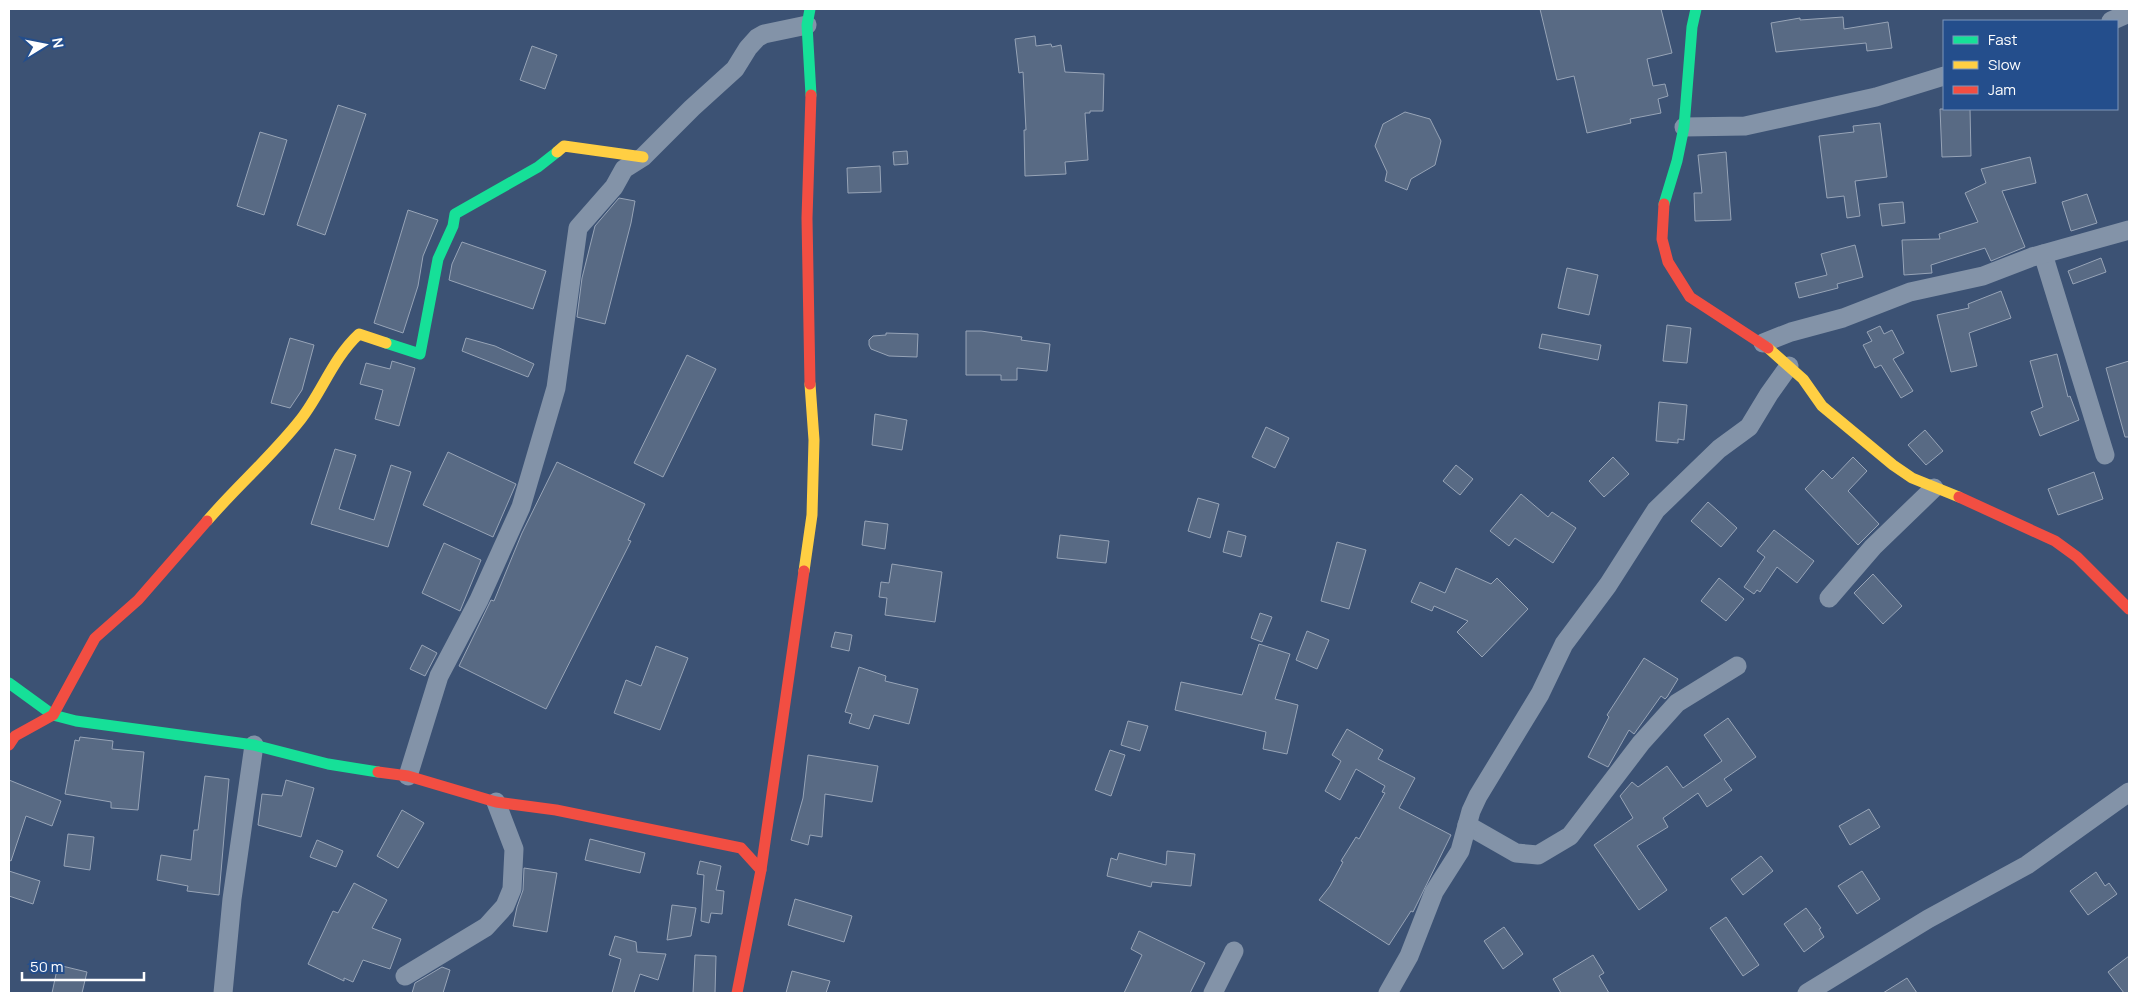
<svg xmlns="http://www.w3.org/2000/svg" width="2138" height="1002" font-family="Manrope,sans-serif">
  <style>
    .building { fill: #586a84; stroke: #97a4b7 }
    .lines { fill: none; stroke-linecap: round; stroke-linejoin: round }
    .street { stroke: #8393a8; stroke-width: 19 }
    .fast { stroke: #16e098; stroke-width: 11 }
    .slow { stroke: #ffcf43; stroke-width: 11 }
    .jam { stroke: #f24e42; stroke-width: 11 }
  </style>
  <rect width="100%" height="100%" fill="#3c5274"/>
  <g class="building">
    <polygon points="1540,9 1661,9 1672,53 1647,59 1653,86 1665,84 1668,96 1658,99 1661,113 1630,119 1631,123 1587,133 1574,76 1557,80"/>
    <polygon points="1843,17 1844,29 1888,22 1892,48 1867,51 1866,43 1776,52 1771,23 1800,18 1800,20"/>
    <polygon points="1035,36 1036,46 1051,44 1052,47 1061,45 1065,72 1104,74 1103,111 1090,111 1090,113 1085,113 1088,160 1065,162 1066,174 1025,176 1024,130 1026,130 1023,72 1019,73 1015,39"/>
    <polygon points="532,46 557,55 545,89 520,80"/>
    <polygon points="338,105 366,114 325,235 297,225"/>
    <polygon points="1940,109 1970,109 1971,156 1942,157"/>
    <polygon points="1405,112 1430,119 1441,141 1435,165 1411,179 1407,190 1385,181 1387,172 1375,146 1383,124"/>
    <polygon points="1880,123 1887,177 1855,181 1860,216 1847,218 1844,196 1827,198 1819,136 1854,132 1853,126"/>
    <polygon points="260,132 287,140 264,215 237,206"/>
    <polygon points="907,151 908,164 894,165 893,152"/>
    <polygon points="1726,152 1731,220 1695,221 1694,193 1702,193 1698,155"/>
    <polygon points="2030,157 2036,183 2002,191 2025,247 1991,261 1985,248 1931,265 1932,273 1904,275 1902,240 1940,239 1939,234 1978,222 1965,193 1986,183 1981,169"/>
    <polygon points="880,166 881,192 848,193 847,168"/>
    <polygon points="2087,194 2097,223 2071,231 2062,202"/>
    <polygon points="619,198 635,201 631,223 605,324 577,317 582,278 595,226"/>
    <polygon points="1903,202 1905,223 1882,226 1879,204"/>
    <polygon points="408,210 438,220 423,256 418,286 403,333 374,323"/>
    <polygon points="462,242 546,271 533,309 449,280 452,264"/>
    <polygon points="1855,245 1863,277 1837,284 1838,288 1799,298 1795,283 1827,275 1821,254"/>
    <polygon points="2101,258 2106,272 2073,284 2068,271"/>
    <polygon points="1567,268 1598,275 1589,315 1558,308"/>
    <polygon points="2001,291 2011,318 1969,333 1977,366 1951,372 1937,315 1969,308 1968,304"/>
    <polygon points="1667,325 1691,328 1687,363 1663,361"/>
    <polygon points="1880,326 1884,334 1892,330 1904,353 1893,359 1913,391 1901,398 1881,365 1875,368 1863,345 1872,341 1867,332"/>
    <polygon points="966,331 981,331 1022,337 1021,340 1050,344 1047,371 1017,368 1017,380 1001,380 1001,375 966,375"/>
    <polygon points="886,333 918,334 917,357 889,356 871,349 869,345 869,340 873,336 886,335"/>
    <polygon points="1542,334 1601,345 1598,360 1539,348"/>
    <polygon points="290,338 314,345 302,390 290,408 271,403"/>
    <polygon points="466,338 495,346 534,364 528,377 462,351"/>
    <polygon points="2057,354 2068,397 2070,396 2079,420 2040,436 2031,412 2043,407 2030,361"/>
    <polygon points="687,355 716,369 663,477 634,463"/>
    <polygon points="392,361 415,368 399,426 375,419 383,390 360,384 366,363 390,369"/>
    <polygon points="2129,361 2129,437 2125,437 2106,368"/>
    <polygon points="1659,402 1687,405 1684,440 1678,439 1678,443 1656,441"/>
    <polygon points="875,414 907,420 902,450 872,445"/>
    <polygon points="1266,427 1289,438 1275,468 1252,457"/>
    <polygon points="1925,430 1943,451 1926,465 1908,445"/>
    <polygon points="335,449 356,455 339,509 374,520 391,465 411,472 388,547 311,524"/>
    <polygon points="448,452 516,484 493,537 423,505"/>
    <polygon points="1613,457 1629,474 1604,497 1589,481"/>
    <polygon points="1853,457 1867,471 1848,491 1879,524 1858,545 1805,489 1823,470 1832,479"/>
    <polygon points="557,462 645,504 628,540 631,541 546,709 459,666 491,600 494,601 522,533"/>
    <polygon points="1456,465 1473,479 1460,495 1443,481"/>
    <polygon points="2094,472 2103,499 2058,515 2048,489"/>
    <polygon points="1521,494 1548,517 1552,512 1576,528 1553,563 1515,538 1509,546 1490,531"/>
    <polygon points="1198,498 1219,504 1210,538 1188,531"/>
    <polygon points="1708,502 1737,528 1721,547 1691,521"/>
    <polygon points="865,521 888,524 885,549 862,545"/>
    <polygon points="1774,530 1814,561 1797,583 1777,567 1760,592 1757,590 1754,594 1744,587 1765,557 1757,551"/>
    <polygon points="1228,531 1246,536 1241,557 1223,552"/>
    <polygon points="1060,535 1109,541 1106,563 1057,558"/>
    <polygon points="1337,542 1366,550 1349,609 1321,601"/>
    <polygon points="444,543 481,560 460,611 422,593"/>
    <polygon points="892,564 942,572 935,622 885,615 887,598 879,597 881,582 889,583"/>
    <polygon points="1456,568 1491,584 1497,578 1528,609 1482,657 1457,632 1468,621 1434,606 1432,611 1411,602 1420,582 1445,593"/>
    <polygon points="1873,574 1902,606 1883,624 1854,593"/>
    <polygon points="1719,578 1744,599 1726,621 1701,601"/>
    <polygon points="1260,613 1272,617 1262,642 1251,638"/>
    <polygon points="1307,631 1329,640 1317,669 1296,660"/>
    <polygon points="835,632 852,635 849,651 831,647"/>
    <polygon points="1259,644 1290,654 1275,699 1298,705 1287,754 1263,749 1266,732 1175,710 1181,682 1242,695"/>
    <polygon points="422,645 437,653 425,676 410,669"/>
    <polygon points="656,646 688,658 660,730 614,713 626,680 641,686"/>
    <polygon points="1644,658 1678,679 1667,697 1665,699 1661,696 1634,734 1629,730 1608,767 1588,757 1609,717 1607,715"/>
    <polygon points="859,667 886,676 885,681 918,689 909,724 874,715 869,729 849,723 852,714 845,712"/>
    <polygon points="1728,718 1756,757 1724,779 1732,790 1707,807 1698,793 1663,818 1668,827 1637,846 1667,890 1639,910 1594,845 1633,818 1620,796 1632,782 1638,787 1667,766 1683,788 1722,761 1704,735"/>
    <polygon points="1128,721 1148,726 1140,751 1121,745"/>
    <polygon points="1347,729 1383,750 1378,759 1415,778 1399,808 1451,835 1413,912 1411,911 1389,945 1319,900 1330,886 1343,862 1341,861 1356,837 1359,839 1385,793 1382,792 1385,786 1356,769 1340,800 1325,791 1341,761 1332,755"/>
    <polygon points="80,737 113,741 112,749 144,752 138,810 111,808 111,802 65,794 75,740 79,741"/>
    <polygon points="1110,750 1125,755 1111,796 1095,790"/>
    <polygon points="808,755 878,766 872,802 825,794 822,837 810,835 808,845 791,840 803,798"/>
    <polygon points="205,776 229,779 219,895 187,891 188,886 157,880 161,855 191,860 194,830 198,830"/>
    <polygon points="9,780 61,801 52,826 26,816 11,861 9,860"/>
    <polygon points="286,780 314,788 301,837 258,825 262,794 282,796"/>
    <polygon points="1869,809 1880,827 1850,845 1839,826"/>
    <polygon points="402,810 424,823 398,868 377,856"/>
    <polygon points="68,834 94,837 90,870 64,866"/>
    <polygon points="590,839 645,853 640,873 585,860"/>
    <polygon points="317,840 343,851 336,867 310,857"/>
    <polygon points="1167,851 1195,854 1191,886 1152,882 1151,887 1107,876 1111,858 1117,860 1119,853 1166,865"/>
    <polygon points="1761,856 1773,871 1743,895 1731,879"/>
    <polygon points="700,861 721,866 716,890 724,891 722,914 711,913 709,923 701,921 704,875 697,874"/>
    <polygon points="524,868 557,873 547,932 513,926 517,907 523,890"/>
    <polygon points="9,871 40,881 33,904 9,896"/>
    <polygon points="1862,871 1880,899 1857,914 1838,886"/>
    <polygon points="2096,872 2105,886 2109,883 2117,894 2088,915 2070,891"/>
    <polygon points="354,883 387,900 372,928 401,939 390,969 363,960 353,982 344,978 344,981 308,964 333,911 338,913"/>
    <polygon points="795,899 852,916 844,942 788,925"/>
    <polygon points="672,905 696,908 691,936 667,940"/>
    <polygon points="1806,908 1821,928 1819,929 1824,937 1804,952 1784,924"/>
    <polygon points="1726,917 1759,965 1743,976 1710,928"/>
    <polygon points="1504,927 1523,954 1503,969 1484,941"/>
    <polygon points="1139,931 1205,963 1190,993 1124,993 1142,955 1131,949"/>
    <polygon points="615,936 636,942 637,952 666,954 658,980 640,974 634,993 612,993 621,959 609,955"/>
    <polygon points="695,955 716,956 715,993 693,993"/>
    <polygon points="1593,955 1604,973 1599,976 1609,993 1561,993 1553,979"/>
    <polygon points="2129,956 2129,993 2124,993 2108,972"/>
    <polygon points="58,965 87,972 82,993 52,993"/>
    <polygon points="442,967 450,970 443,993 412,993 415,983"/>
    <polygon points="792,971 830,981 826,993 786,993"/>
    <polygon points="1907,978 1917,993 1883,993"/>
  </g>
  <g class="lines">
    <g class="street">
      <polyline points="2111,21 2129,13"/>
      <polyline points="1684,127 1745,126 1876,97 1944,76"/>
      <polyline points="2043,254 2105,455"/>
      <polyline points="1763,343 1791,332 1843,318 1910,292 1983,276 2032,257 2129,230"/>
      <polyline points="1829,598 1873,547 1934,488"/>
      <polyline points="408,776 439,676 479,600 521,507 556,388 578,228 614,187 624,169 643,157 692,108 735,69 748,48 757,38 764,34 807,25"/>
      <polyline points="1467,825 1516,853 1538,855 1570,836 1641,743 1677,703 1737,666"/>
      <polyline points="405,976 486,927 505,906 512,889 514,849 496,802"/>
      <polyline points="223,993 232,899 254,745"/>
      <polyline points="1213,993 1234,951"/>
      <polyline points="1388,993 1409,956 1434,892 1460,851 1471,811 1478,796 1540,694 1564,644 1608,585 1656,510 1719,449 1749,427 1769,394 1789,366"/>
      <polyline points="1807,993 1928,919 2027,865 2129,792"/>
    </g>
    <g class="fast">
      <polyline points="810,9 807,25 811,95"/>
      <polyline points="1664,204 1677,161 1684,127 1692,27 1696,9"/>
      <polyline points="386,343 420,354 438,259 453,226 455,214 538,167 557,152"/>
      <polyline points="9,683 53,715 76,721 254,745 328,764 378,772"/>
    </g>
    <g class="slow">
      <polyline points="557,152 564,146 643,157"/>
      <polyline points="1768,348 1803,379 1822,406 1893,465 1912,478 1959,497"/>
      <path d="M 207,521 C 237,486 272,456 301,419 C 322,392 333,358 359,334 L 386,343"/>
      <polyline points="804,571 812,515 814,440 810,384"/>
    </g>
    <g class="jam">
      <polyline points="1664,204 1662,239 1668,262 1690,297 1768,348"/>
      <polyline points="810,384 807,218 811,95"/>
      <polyline points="1959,497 2055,541 2077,557 2129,609"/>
      <polyline points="9,745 15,736 53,715 95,638 138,600 207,521"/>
      <polyline points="378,772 408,776 496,802 556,810 741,848 761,870"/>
      <polyline points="737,993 761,870 804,571"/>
    </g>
  </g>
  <rect width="2138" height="1002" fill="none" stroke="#ffffff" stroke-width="20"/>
  <rect x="1943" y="20" width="175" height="90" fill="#244e8c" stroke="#7c95ba"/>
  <rect x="1953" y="36" width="25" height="8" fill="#16e098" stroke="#7c95ba"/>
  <text x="1988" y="45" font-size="15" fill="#ffffff">Fast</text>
  <rect x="1953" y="61" width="25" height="8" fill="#ffcf43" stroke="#7c95ba"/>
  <text x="1988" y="70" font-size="15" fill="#ffffff">Slow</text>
  <rect x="1953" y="86" width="25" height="8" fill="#f24e42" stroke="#7c95ba"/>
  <text x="1988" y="95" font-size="15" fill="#ffffff">Jam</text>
  <g transform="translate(45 45) rotate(80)" stroke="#244e8c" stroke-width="4" paint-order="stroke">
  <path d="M0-4L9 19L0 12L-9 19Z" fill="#ffffff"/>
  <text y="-8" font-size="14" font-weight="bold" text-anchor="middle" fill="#ffffff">N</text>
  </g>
  <path d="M22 972v8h122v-8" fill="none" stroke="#ffffff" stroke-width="2.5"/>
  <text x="30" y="972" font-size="15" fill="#ffffff" stroke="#244e8c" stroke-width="4" paint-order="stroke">50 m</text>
</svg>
